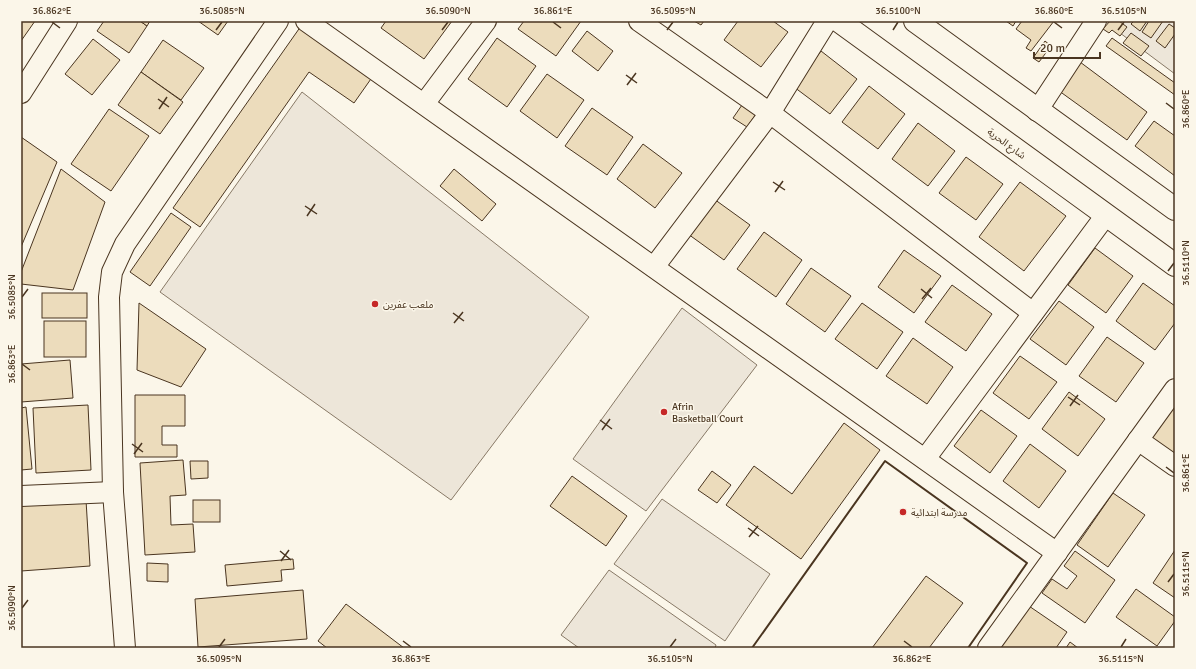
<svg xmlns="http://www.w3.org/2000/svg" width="1196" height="669" font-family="Signika,'Noto Sans Arabic',sans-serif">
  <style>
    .green { fill: #ede6d9; stroke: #887966 }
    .building { fill: #ecdcbc; stroke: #4a3520 }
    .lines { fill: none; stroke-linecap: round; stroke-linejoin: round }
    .street-casing { stroke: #4a3520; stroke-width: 22 }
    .secondary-casing { stroke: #4a3520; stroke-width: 24 }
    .street { stroke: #fbf6e9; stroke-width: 20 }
    .secondary { stroke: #fbf6e9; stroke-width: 22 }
    .wall { stroke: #4a3520; stroke-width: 2 }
    .ticks { fill: none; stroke: #4a3520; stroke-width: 1.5 }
    .poi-dot { fill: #c62828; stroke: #fbf6e9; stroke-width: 1.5 }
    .labels { text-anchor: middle; stroke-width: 3; stroke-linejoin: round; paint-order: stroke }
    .street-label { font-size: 10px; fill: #4a3520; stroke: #fbf6e9 }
    .poi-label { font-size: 10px; fill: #4a3520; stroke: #fbf6e9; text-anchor: start }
    .neatline { fill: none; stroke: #4a3520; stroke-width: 1.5 }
    .ticks-label { font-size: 10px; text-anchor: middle; fill: #4a3520 }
  </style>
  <rect width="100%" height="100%" fill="#fbf6e9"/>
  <g class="green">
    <polygon points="1117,21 1175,21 1175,74 1112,27"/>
    <polygon points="302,92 589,317 451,500 160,292"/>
    <polygon points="682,308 757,365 646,511 573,459"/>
    <polygon points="662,499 770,574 725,641 614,564"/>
    <polygon points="609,570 716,645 715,648 579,648 561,635"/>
  </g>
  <g class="building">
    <polygon points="21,21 35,21 21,41"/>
    <polygon points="104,21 140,21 147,26 129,53 97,31"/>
    <polygon points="140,21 150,21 147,26"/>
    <polygon points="198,21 228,21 218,35"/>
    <polygon points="386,21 452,21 424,59 381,28"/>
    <polygon points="524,21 581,21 556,56 518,29"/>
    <polygon points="694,21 704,21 701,25"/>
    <polygon points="738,21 773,21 788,32 761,67 724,40"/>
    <polygon points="1006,21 1016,21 1013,26"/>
    <polygon points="1022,21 1054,21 1031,51 1026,48 1031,40 1016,29"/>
    <polygon points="1110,21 1119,21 1127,27 1120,36 1112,30 1109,33 1103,29"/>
    <polygon points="1134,21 1147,21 1140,31 1131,24"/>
    <polygon points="1149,21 1163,21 1151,38 1142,32"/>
    <polygon points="1169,24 1175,28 1175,34 1165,48 1156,41"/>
    <polygon points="301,26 373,76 354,103 309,72 200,227 173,208"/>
    <polygon points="587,31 613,51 598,71 572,51"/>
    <polygon points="1131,33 1149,46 1141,56 1123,43"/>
    <polygon points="497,38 536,66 507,107 468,79"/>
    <polygon points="1112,38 1175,83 1175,95 1106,46"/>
    <polygon points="93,39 120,60 92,95 65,74"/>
    <polygon points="163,40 204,68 181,100 141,72"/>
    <polygon points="1045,41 1051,46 1039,62 1033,58"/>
    <polygon points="821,51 857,79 830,114 794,87"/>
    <polygon points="1076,59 1147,112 1127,140 1055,88"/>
    <polygon points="141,72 183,102 160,134 118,105"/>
    <polygon points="547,74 584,100 557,138 520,111"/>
    <polygon points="869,86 905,114 878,149 842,122"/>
    <polygon points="742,105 756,114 747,127 733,118"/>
    <polygon points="592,108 633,137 607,175 565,146"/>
    <polygon points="109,109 149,136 111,191 71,164"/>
    <polygon points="1154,121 1175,136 1175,176 1135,146"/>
    <polygon points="918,123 955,151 928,186 892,159"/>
    <polygon points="21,137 57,162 21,247"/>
    <polygon points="643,144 682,173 655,208 617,179"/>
    <polygon points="966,157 1003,184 976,220 939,193"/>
    <polygon points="61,169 105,202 73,290 21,284 21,272"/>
    <polygon points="454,169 496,204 482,221 440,186"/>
    <polygon points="1020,182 1066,216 1024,271 979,237"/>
    <polygon points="714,199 750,225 724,260 688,234"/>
    <polygon points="171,213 191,227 150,286 130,272"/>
    <polygon points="764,232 802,260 776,297 737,269"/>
    <polygon points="1095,248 1133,276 1106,313 1068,285"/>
    <polygon points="904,250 941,276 914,313 878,287"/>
    <polygon points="811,268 851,296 825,332 786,304"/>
    <polygon points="1143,283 1175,306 1175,323 1155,350 1116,321"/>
    <polygon points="952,285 992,314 966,351 925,322"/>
    <rect x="42" y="293" width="45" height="25"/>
    <polygon points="1059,301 1094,327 1066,365 1030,339"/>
    <polygon points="139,303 206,349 181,387 137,370"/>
    <polygon points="862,303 903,332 877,369 835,339"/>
    <rect x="44" y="321" width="42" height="36"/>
    <polygon points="1107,337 1144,363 1116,402 1079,376"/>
    <polygon points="913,338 953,367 927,404 886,376"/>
    <polygon points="1020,356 1057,382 1029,419 993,393"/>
    <polygon points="70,360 73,398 21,402 21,364"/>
    <polygon points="1069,392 1105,419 1078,456 1042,429"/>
    <polygon points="135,395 185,395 185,426 162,426 162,445 177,445 177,457 135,457"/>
    <polygon points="1175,401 1175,457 1148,438"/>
    <polygon points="88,405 91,470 36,473 33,408"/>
    <polygon points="26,407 32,469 21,470 21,408"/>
    <polygon points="981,410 1017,436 990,473 954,446"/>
    <polygon points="844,423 880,450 801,559 726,505 754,466 792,494"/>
    <polygon points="1030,444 1066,471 1039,508 1003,481"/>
    <polygon points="183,460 186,495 170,496 171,525 193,524 195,552 145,555 140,463"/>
    <polygon points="190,461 208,461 208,478 191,479"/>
    <polygon points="712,471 731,485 717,503 698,490"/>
    <polygon points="572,476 627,516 606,546 550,506"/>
    <polygon points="1113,493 1145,515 1108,567 1077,545"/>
    <polygon points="86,500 90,566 21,571 21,504"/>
    <rect x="193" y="500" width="27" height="22"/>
    <polygon points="1175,550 1175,598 1153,583"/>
    <polygon points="1075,551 1115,580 1085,623 1042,593 1052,579 1067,589 1077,576 1064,566"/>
    <polygon points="293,559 294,569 281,570 282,581 227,586 225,565"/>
    <polygon points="147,563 168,564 168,582 147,581"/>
    <polygon points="926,576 963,603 929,648 872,648"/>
    <polygon points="1136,589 1175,617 1175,621 1157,646 1116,617"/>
    <polygon points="303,590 307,639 198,647 195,599"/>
    <polygon points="346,604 404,648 327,648 318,641"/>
    <polygon points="1026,604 1067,632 1056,648 997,648"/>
    <polygon points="1070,642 1078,648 1066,648"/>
  </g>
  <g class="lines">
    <defs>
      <g id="street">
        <polyline points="306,21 1057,553"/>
        <polyline points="639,21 770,113 1033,313"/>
        <polyline points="21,93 67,21"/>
        <polyline points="424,104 486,21"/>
        <polyline points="1037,111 1096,21"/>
        <polyline points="654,267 770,113 827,21"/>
        <polyline points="1138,440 1175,466"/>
        <polyline points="925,459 1106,215"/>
        <polyline points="21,496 113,492"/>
        <polyline points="125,648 113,492 109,297 112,272 125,244 278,21"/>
        <polyline points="988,648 1175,389"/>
      </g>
      <g id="secondary">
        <polyline points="839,21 1175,265"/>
        <polyline points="915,21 1175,209"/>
      </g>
    </defs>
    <use href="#street" class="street-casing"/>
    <use href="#secondary" class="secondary-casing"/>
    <use href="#street" class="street"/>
    <use href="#secondary" class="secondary"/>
    <polyline class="wall" points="752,648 885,461 1027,563 968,648"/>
  </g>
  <path class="ticks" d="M 52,22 L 60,28M 553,22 L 561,28M 1054,22 L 1062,28M 216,30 L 222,22M 442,30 L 448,22M 667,30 L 673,22M 893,30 L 898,22M 1118,30 L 1124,22M 626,75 L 637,83M 627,85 L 636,73M 158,99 L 169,107M 1166,103 L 1174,109M 159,109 L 167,97M 773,182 L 785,190M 775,192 L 783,181M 305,206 L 317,214M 307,216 L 315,204M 1168,271 L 1174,263M 921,289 L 932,298M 22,297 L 28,289M 922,299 L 931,288M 453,313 L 464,321M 454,323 L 463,312M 22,364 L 30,370M 1068,397 L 1080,405M 1070,406 L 1078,395M 600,420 L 612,429M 602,430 L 610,419M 132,444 L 143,452M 134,454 L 142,443M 1166,467 L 1174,473M 748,528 L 759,536M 749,537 L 758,526M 280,551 L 291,560M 281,561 L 289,550M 1168,582 L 1174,574M 22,608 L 28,600M 403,641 L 411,647M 904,641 L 912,647M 219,647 L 225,639M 670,647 L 676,639M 1121,647 L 1126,639"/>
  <g class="poi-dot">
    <circle cx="375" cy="304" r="4"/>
    <circle cx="664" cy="412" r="4"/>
    <circle cx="903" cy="512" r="4"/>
  </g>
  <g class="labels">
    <g class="street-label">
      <text transform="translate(1007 143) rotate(36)" y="4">شارع الحرية</text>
    </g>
    <g class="poi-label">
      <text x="383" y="308">ملعب عفرين</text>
      <text x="672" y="410">Afrin<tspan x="672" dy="12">Basketball Court</tspan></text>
      <text x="911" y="516">مدرسة ابتدائية</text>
    </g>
  </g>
  <rect width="1196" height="669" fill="none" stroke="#fbf6e9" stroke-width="44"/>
  <path d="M1034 52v6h66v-6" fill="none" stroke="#4a3520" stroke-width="2"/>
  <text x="1040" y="52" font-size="12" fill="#4a3520" stroke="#fbf6e9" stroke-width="3" paint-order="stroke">20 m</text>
  <rect x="22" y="22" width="1152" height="625" class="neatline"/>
  <g class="ticks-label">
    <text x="52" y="14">36.862°E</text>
    <text x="222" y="14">36.5085°N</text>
    <text x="448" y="14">36.5090°N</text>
    <text x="553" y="14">36.861°E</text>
    <text x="673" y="14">36.5095°N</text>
    <text x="898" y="14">36.5100°N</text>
    <text x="1054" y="14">36.860°E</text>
    <text x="1124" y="14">36.5105°N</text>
    <text transform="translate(1185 109) rotate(-90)" y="4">36.860°E</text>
    <text transform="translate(1185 263) rotate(-90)" y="4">36.5110°N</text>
    <text transform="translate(11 297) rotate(-90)" y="4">36.5085°N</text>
    <text transform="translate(11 364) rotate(-90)" y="4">36.863°E</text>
    <text transform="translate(1185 473) rotate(-90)" y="4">36.861°E</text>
    <text transform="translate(1185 574) rotate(-90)" y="4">36.5115°N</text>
    <text transform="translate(11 608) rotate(-90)" y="4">36.5090°N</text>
    <text x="219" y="662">36.5095°N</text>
    <text x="411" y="662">36.863°E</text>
    <text x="670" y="662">36.5105°N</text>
    <text x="912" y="662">36.862°E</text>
    <text x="1121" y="662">36.5115°N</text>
  </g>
</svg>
